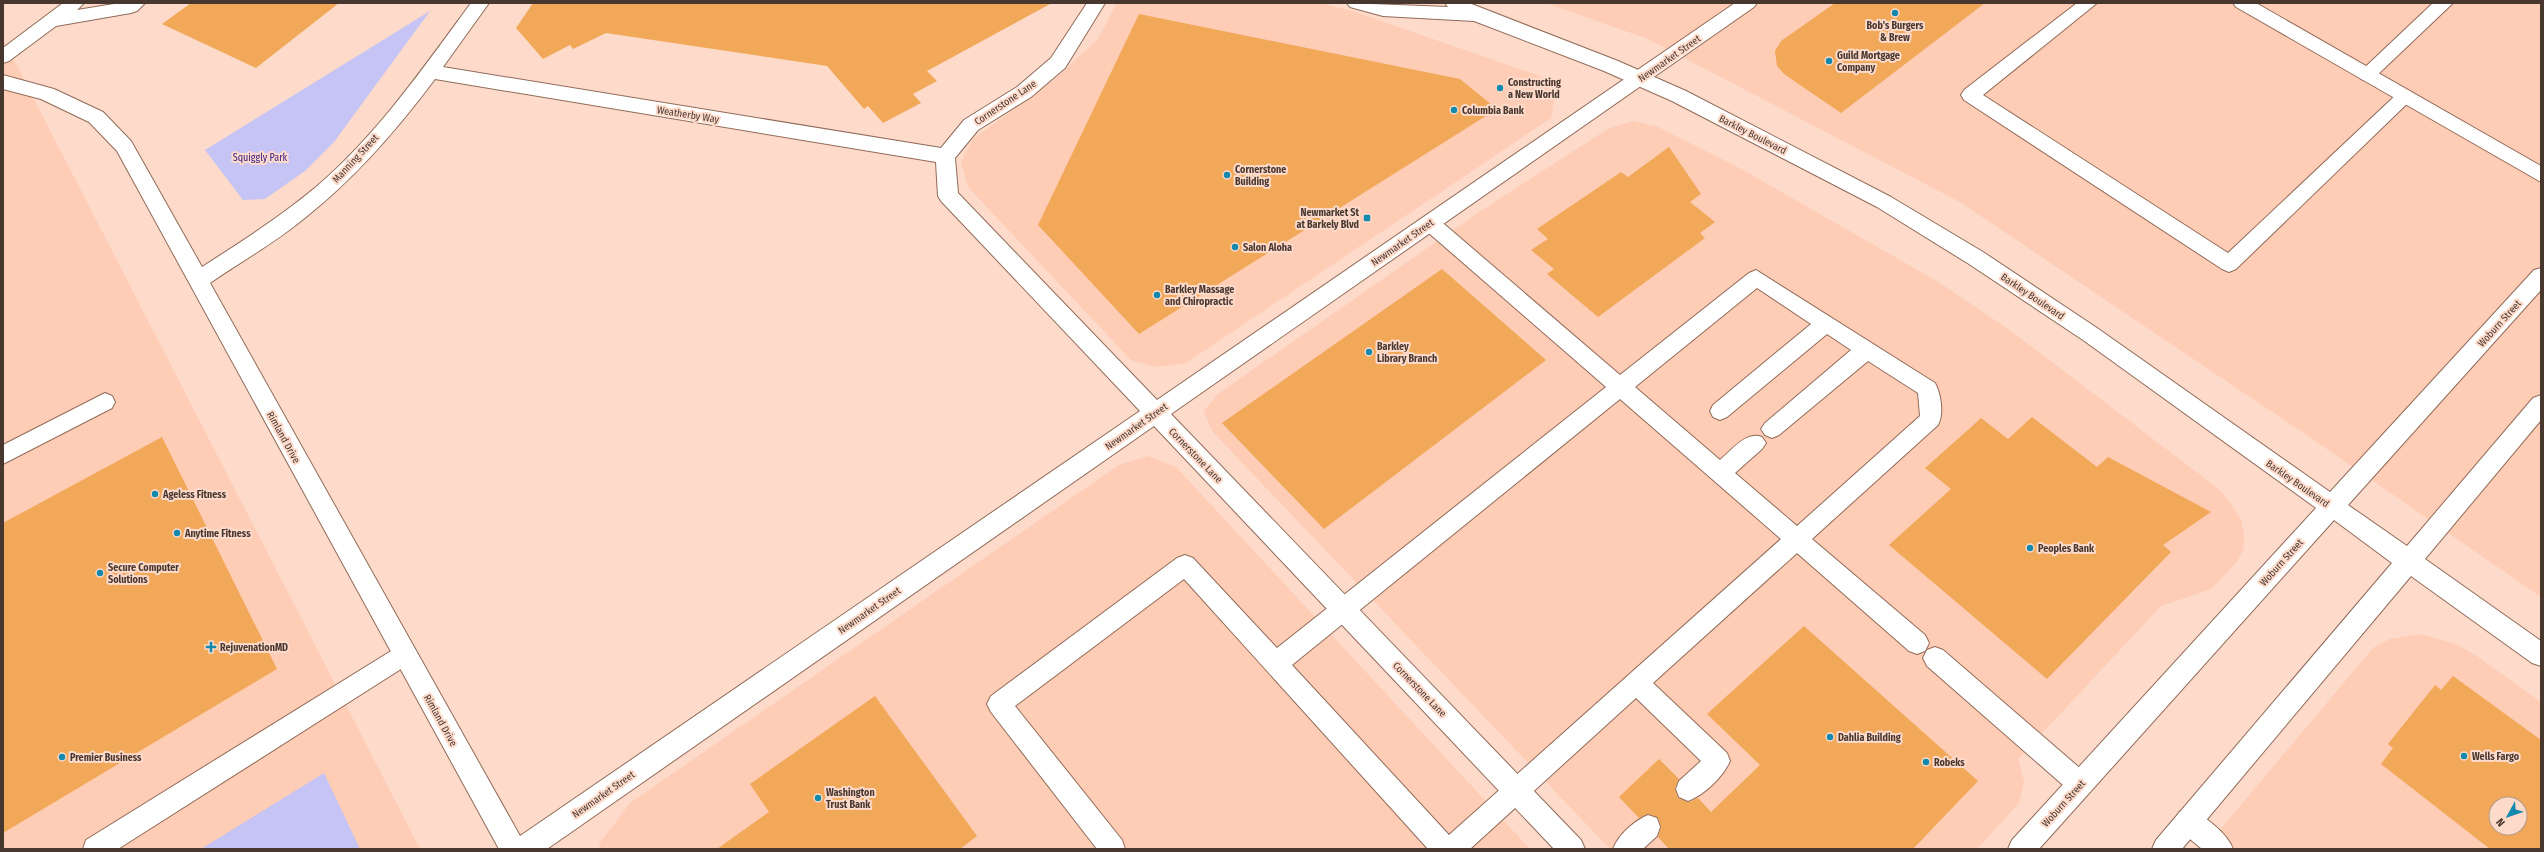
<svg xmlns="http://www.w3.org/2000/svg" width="2544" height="852" font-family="'Fira Sans Condensed',sans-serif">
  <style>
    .built { fill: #ffccb5; fill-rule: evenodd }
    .green { fill: #c5c4f4 }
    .building { fill: #f2a859; fill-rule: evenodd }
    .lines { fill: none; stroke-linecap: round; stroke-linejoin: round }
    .lane-casing { stroke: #916b59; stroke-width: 2 }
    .street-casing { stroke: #916b59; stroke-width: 2 }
    .secondary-casing { stroke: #916b59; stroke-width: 2 }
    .lane { fill: #fff; fill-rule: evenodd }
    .street { fill: #fff; fill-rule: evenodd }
    .secondary { fill: #fff; fill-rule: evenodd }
    .poi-dot { fill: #1389ad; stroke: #fddaca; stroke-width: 1.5 }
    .labels { text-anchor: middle; stroke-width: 4; stroke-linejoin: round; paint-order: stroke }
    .poi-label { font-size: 10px; font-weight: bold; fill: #48372f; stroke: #fddaca; text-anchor: start }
    .street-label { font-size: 10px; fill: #48372f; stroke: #fddaca }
    .park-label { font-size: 10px; fill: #392187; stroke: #fddaca }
  </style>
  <rect width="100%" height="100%" fill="#fddaca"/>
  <g class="built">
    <polygon points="1117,3 1320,3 1352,11 1540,76 1555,97 1551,118 1186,363 1156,367 1131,360 968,187 961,162 973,139 1054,80 1098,39"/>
    <polygon points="1546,3 2541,3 2541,597 2314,440 1960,202 1648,39"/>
    <polygon points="5,43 420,849 3,849 3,44"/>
    <polygon points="1632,121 1656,126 1745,171 1935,280 2011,331 2203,477 2222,492 2241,519 2244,536 2243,550 2236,563 2211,589 2161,606 2018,759 2024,782 2019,803 1977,849 1610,849 1212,431 1204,411 1218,394 1479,212 1608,129"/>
    <polygon points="1148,456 1176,467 1530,849 600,849 599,844 630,803 1119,465"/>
    <path d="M 2420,634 L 2456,644 L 2478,657 L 2541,702 L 2541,849 L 2204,849 L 2373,648 L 2390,639 ZM 2496,804 L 2520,804 L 2520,828 L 2496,828 Z"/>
  </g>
  <g class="green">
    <polygon points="430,11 334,142 305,171 265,199 243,200 205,150"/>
    <polygon points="324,773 360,849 201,849"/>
  </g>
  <g class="building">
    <polygon points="191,3 339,3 256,68 162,24"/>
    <polygon points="533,3 1052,3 927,71 937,81 913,94 921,103 883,123 868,106 864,109 827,66 606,33 573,49 570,45 543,59 516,28"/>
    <polygon points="1835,3 1985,3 1841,113 1784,74 1777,66 1775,51 1781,41"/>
    <polygon points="1139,14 1460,79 1497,109 1139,334 1038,225"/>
    <polygon points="1669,147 1701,194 1690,202 1715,222 1700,233 1705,238 1598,317 1547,274 1554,269 1531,250 1548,239 1537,229 1621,172 1628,177"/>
    <polygon points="1442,269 1546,360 1324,529 1222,423"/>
    <polygon points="2032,417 2097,467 2108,457 2211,512 2163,545 2171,552 2047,679 1889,545 1951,489 1925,468 1969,429 1981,418 2008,439"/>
    <polygon points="162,437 277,669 3,833 3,523"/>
    <polygon points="1804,626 1978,781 1913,849 1669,849 1658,837 1661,827 1658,818 1648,814 1639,818 1619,797 1659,759 1679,779 1675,788 1678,798 1689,802 1698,798 1711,812 1760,765 1707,714"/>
    <path d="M 2453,676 L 2541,740 L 2541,849 L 2490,849 L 2381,764 L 2393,748 L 2388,744 L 2435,685 L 2441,690 ZM 2496,804 L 2520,804 L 2520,828 L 2496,828 Z"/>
    <polygon points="875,696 977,836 960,849 717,849 769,812 750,784"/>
  </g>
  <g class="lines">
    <defs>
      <g id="lane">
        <polygon points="63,3 84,3 77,10 120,3 145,3 137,11 131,13 56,26 9,61 3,63 3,48"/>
        <polygon points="2077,3 2097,3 1983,95 2228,253 2399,92 2405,91 2411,92 2414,97 2236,269 2229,272 2222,269 1964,100 1961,95 1964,90"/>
        <polygon points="2433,3 2453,3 2373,79 2367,81 2361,79 2358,75 2361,71"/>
        <path d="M 1430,216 L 1437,218 L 1620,375 L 1749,273 L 1756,270 L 1935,383 C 1941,394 1944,414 1938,425 L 1812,539 L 1925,635 L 1929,643 L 1925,651 L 1917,654 L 1909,651 L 1797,553 L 1653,683 L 1727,753 L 1730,761 C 1723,777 1704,795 1688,801 L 1679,797 L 1676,789 L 1679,781 L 1701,761 L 1636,698 L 1470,849 L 1428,849 L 1184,579 L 1015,706 L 1122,840 L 1125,849 L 1097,849 L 991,712 L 987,704 L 991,696 L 1177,558 L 1185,555 L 1193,558 L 1277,648 L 1606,387 L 1423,228 L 1420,223 L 1423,218 ZM 1757,288 L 1811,324 L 1713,405 L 1710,411 L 1713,417 L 1720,420 L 1727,417 L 1827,334 L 1851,350 L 1765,423 L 1761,429 L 1765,435 L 1772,438 L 1779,435 L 1868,361 L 1918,393 L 1920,416 L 1797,526 L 1735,473 L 1762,449 L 1766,443 L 1762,437 C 1746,431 1732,450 1720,460 L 1635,387 ZM 1620,399 L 1781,539 L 1449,835 L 1292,665 Z"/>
        <polygon points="105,393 112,396 115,402 112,408 3,464 3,445"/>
        <polygon points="404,643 412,646 416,654 412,662 118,849 83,849 86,840"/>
        <polygon points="1935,647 1943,650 2089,776 2092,784 2089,792 2080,796 2071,792 1927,666 1923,658 1927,650"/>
        <path d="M 2188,809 C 2204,815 2227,833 2233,849 L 2202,849 L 2179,830 L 2176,821 L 2179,812 Z"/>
        <path d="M 1648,815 L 1657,818 L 1660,827 L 1657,836 L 1643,849 L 1613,849 C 1618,835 1634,821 1648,815 Z"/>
      </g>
      <g id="street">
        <path d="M 471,3 L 489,3 L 443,67 L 941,148 L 964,120 L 1017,87 L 1051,58 L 1087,3 L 1105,3 L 1065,68 L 1031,97 L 978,130 L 955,158 L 958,193 L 1157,400 L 1735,3 L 1757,3 L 1754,7 L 1171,414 L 1581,840 L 1585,849 L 1554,849 L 1154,426 L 547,849 L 499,849 L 117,151 L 89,122 L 41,99 L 3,89 L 3,75 L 54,89 L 103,112 L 131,141 L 202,267 C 241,242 280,217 316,187 C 377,135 424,67 471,3 ZM 435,79 L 936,162 L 938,196 L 941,201 L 1140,411 L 520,836 L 210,283 C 242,261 276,242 306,217 C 355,178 397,130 435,79 Z"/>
        <polygon points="2233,3 2256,3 2541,166 2541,182 2236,7"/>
      </g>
      <polygon id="secondary" points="1347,3 1448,7 1445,3 1469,3 1618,61 1686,91 1891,197 1983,252 2097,328 2330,492 2534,270 2541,268 2541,290 2348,505 2407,546 2533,398 2541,395 2541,420 2425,559 2541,641 2541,666 2532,663 2411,576 2182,849 2152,849 2156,840 2392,563 2334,520 2039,849 2008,849 2012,840 2316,508 2083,340 1969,264 1877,207 1672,101 1604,71 1474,21 1383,16 1350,7"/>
    </defs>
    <use href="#lane" class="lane-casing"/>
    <use href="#street" class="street-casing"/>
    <use href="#secondary" class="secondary-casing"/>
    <use href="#lane" class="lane"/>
    <use href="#street" class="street"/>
    <use href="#secondary" class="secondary"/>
  </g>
  <g class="poi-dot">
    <circle cx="1895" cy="13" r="4"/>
    <circle cx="1829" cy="61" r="4"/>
    <circle cx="1500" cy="88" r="4"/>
    <circle cx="1454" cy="110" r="4"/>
    <circle cx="1227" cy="175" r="4"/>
    <rect x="1363" y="214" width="8" height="8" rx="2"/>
    <circle cx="1235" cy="247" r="4"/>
    <circle cx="1157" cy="295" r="4"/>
    <circle cx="1369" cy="352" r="4"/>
    <circle cx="155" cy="494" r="4"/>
    <circle cx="177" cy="533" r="4"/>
    <circle cx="2030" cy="548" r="4"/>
    <circle cx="100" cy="573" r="4"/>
    <path d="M209 641h4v4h4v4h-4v4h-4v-4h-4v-4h4z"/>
    <circle cx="1830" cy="737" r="4"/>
    <circle cx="2464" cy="756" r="4"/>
    <circle cx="62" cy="757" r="4"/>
    <circle cx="1926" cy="762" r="4"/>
    <circle cx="818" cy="798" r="4"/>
  </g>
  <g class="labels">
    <g class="poi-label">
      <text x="1895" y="29" text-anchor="middle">Bob's Burgers<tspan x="1895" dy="12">&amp; Brew</tspan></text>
      <text x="1837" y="59">Guild Mortgage<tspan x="1837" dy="12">Company</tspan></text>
      <text x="1508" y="86">Constructing<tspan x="1508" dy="12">a New World</tspan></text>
      <text x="1462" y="114">Columbia Bank</text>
      <text x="1235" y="173">Cornerstone<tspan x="1235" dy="12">Building</tspan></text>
      <text x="1359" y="216" text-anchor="end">Newmarket St<tspan x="1359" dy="12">at Barkely Blvd</tspan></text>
      <text x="1243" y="251">Salon Aloha</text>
      <text x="1165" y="293">Barkley Massage<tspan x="1165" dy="12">and Chiropractic</tspan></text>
      <text x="1377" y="350">Barkley<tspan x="1377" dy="12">Library Branch</tspan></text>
      <text x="163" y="498">Ageless Fitness</text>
      <text x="185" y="537">Anytime Fitness</text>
      <text x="2038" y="552">Peoples Bank</text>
      <text x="108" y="571">Secure Computer<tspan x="108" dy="12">Solutions</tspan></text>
      <text x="220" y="651">RejuvenationMD</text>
      <text x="1838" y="741">Dahlia Building</text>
      <text x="2472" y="760">Wells Fargo</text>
      <text x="70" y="761">Premier Business</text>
      <text x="1934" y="766">Robeks</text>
      <text x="826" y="796">Washington<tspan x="826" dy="12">Trust Bank</tspan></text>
    </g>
    <g class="street-label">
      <text transform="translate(1669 58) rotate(-35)" y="4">Newmarket Street</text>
      <text transform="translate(1005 102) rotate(-34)" y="4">Cornerstone Lane</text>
      <text transform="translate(688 114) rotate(9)" y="4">Weatherby Way</text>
      <text transform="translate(1753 134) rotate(27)" y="4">Barkley Boulevard</text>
      <text transform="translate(355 158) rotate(-47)" y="4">Manning Street</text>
      <text transform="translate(1402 242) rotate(-35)" y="4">Newmarket Street</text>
      <text transform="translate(2033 296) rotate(34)" y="4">Barkley Boulevard</text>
      <text transform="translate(2499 323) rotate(-48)" y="4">Woburn Street</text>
      <text transform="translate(1136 426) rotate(-35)" y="4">Newmarket Street</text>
      <text transform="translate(284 437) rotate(61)" y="4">Rimland Drive</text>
      <text transform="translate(1196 455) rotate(46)" y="4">Cornerstone Lane</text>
      <text transform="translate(2298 483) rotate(35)" y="4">Barkley Boulevard</text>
      <text transform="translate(2281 562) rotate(-48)" y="4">Woburn Street</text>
      <text transform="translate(869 610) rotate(-35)" y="4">Newmarket Street</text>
      <text transform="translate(1420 689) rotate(46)" y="4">Cornerstone Lane</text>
      <text transform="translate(441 720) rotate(61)" y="4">Rimland Drive</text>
      <text transform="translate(603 794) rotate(-35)" y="4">Newmarket Street</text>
      <text transform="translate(2063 803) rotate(-48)" y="4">Woburn Street</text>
    </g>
    <g class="park-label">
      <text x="260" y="161">Squiggly Park</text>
    </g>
  </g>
  <rect width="2544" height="852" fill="none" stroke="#48372f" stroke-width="8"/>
  <g transform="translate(2508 816) rotate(230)"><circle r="19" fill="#fddaca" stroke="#b5998c"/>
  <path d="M0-3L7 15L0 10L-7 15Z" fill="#1389ad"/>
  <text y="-6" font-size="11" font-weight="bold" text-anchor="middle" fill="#48372f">N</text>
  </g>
</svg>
